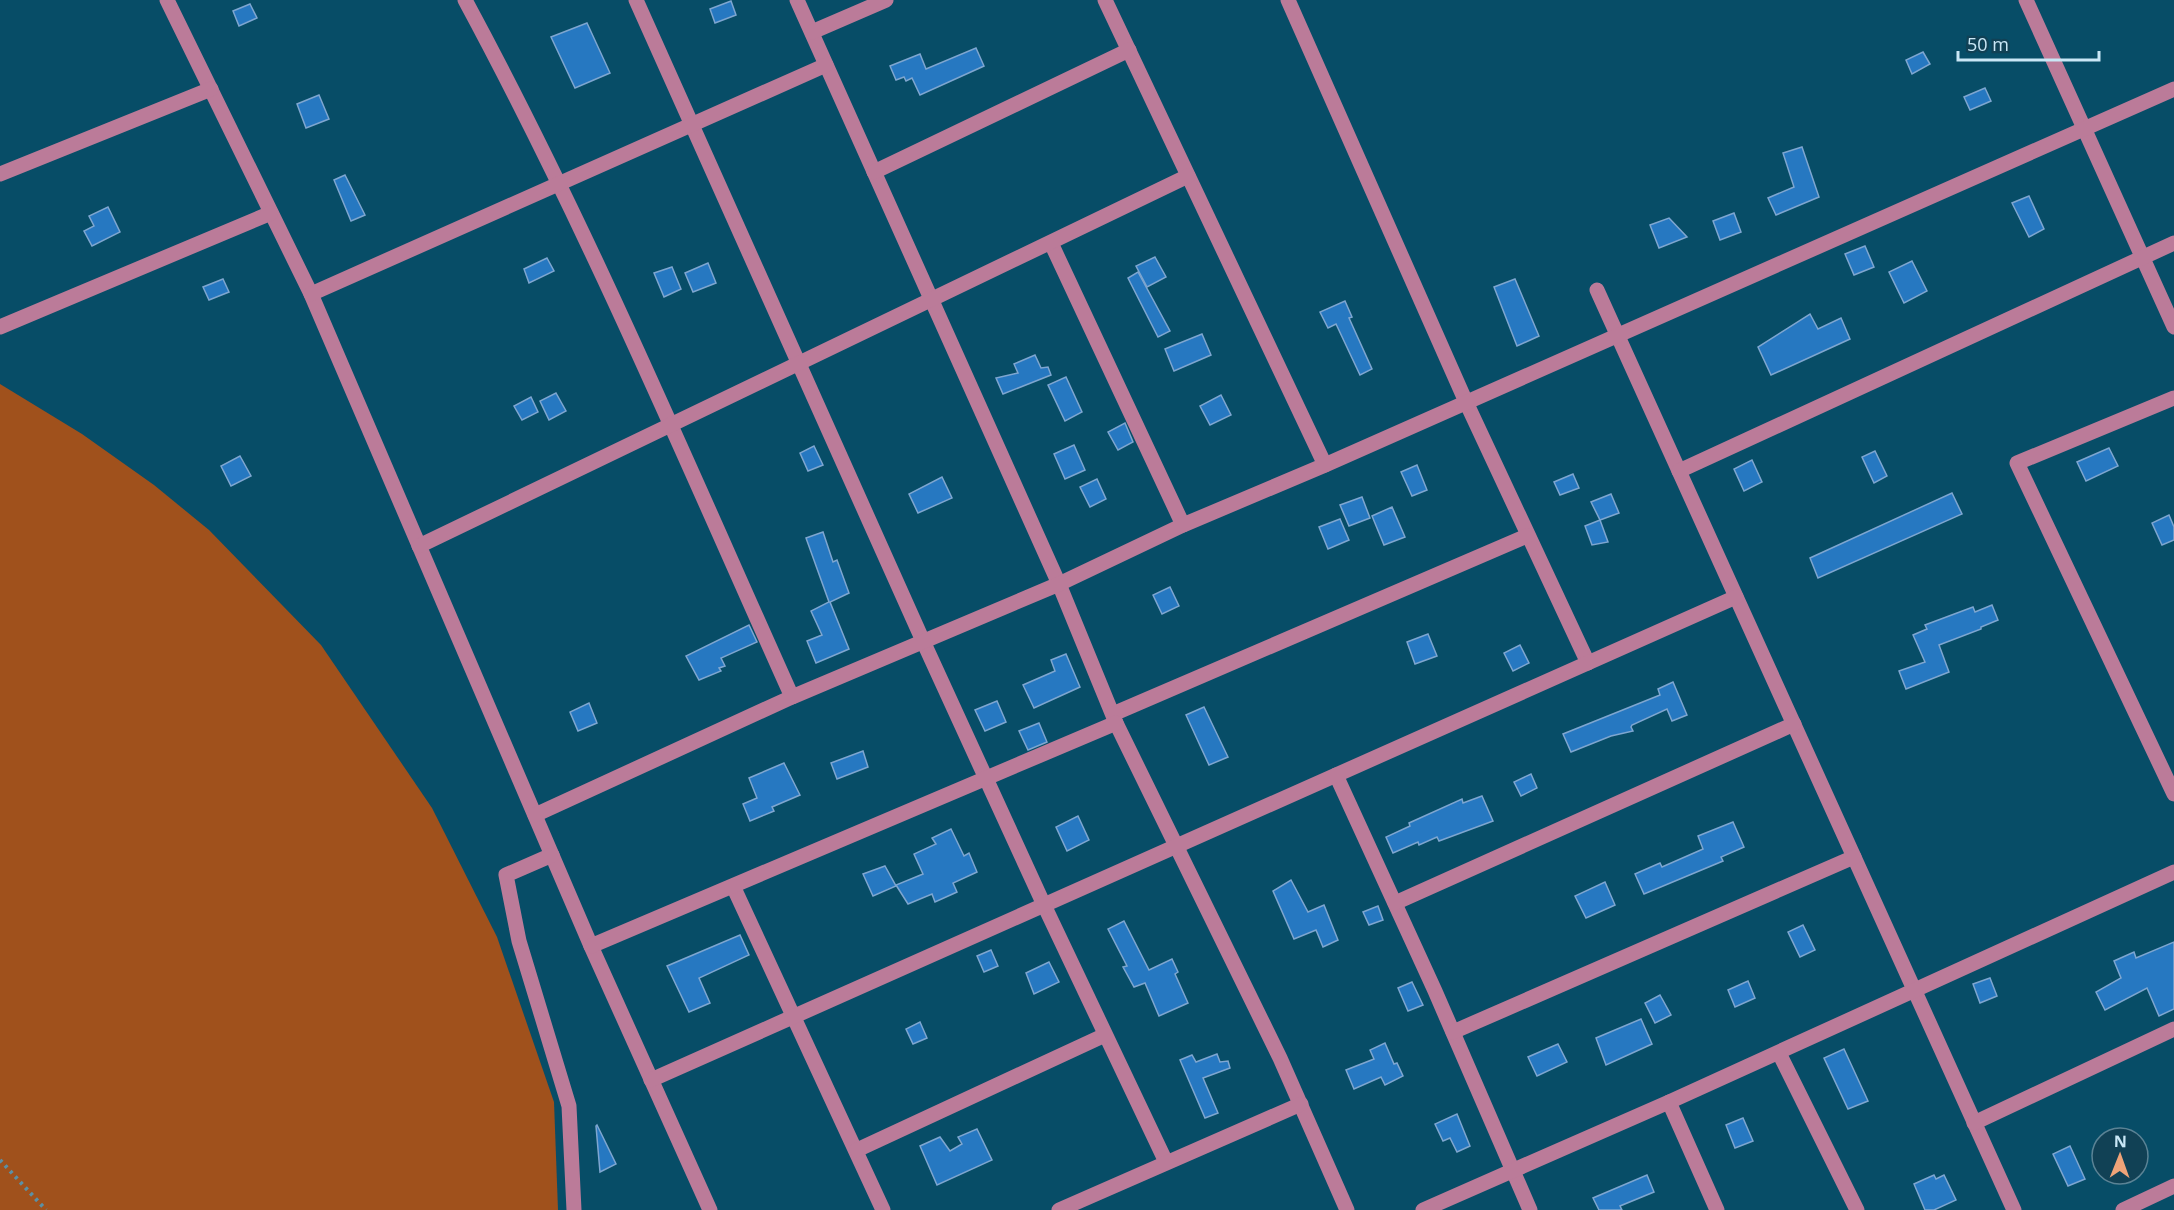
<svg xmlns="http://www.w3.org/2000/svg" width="2174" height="1210" font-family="'Open Sans',sans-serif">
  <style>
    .green { fill: #a0511c }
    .building { fill: #2678c1; stroke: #7ea6d0; stroke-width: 1.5 }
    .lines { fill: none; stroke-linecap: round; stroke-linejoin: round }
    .path { stroke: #5b90a5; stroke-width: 4; stroke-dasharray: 3 4.5; stroke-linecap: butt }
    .minor { stroke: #bb7b99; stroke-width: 15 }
  </style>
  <rect width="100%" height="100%" fill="#074d67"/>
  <polygon class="green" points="0,384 82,434 154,485 209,530 321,645 432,808 497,937 554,1102 558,1210 0,1210"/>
  <g class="building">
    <polygon points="731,1 736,15 715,23 710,9"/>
    <polygon points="250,4 257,18 239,26 233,11"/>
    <polygon points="587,23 610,73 575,88 551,37"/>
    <polygon points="976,48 984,66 920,95 912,78 906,81 904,77 896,80 890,66 920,54 926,69"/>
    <polygon points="1923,52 1930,64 1912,74 1906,60"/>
    <polygon points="1985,88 1991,101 1970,110 1964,97"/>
    <polygon points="319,95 329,119 306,128 297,104"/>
    <polygon points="1802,147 1819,197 1776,215 1768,198 1794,187 1783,153"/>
    <polygon points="345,175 365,215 351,221 334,180"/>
    <polygon points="2029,196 2044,229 2029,237 2012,203"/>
    <polygon points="108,207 120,232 92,246 84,231 94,226 89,216"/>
    <polygon points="1734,213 1741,232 1720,240 1713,221"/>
    <polygon points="1669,218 1687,237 1659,248 1650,225"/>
    <polygon points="1865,246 1874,267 1854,275 1845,254"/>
    <polygon points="1155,257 1166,277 1147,287 1136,266"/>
    <polygon points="547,258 554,271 529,283 524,269"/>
    <polygon points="1912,261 1927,291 1904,303 1889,272"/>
    <polygon points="708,263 716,283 693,292 685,273"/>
    <polygon points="672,267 681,289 664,297 654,273"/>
    <polygon points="1138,272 1170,331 1158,337 1128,278"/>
    <polygon points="223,279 229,292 209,300 203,287"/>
    <polygon points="1515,279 1539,336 1517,346 1494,287"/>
    <polygon points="1345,301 1352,317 1349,318 1372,369 1360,375 1336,324 1328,328 1320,312"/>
    <polygon points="1810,314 1818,329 1841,318 1850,339 1771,375 1758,347"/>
    <polygon points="1202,334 1211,355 1174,371 1165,349"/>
    <polygon points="1035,355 1041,368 1048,367 1051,375 1003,394 996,378 1018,373 1014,364"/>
    <polygon points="1066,377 1082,412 1065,421 1048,385"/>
    <polygon points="556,393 566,411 549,420 540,401"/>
    <polygon points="1221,395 1231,415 1210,425 1200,406"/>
    <polygon points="531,397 538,412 522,420 514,406"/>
    <polygon points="1125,423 1133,442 1118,450 1108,432"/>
    <polygon points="1074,445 1085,470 1065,479 1054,454"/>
    <polygon points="814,446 823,465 808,471 800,453"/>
    <polygon points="2109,448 2118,466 2086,481 2077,462"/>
    <polygon points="1875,451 1887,476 1874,483 1862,457"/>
    <polygon points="240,456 251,476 231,486 221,466"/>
    <polygon points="1752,460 1762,482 1744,491 1734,469"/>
    <polygon points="1417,465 1427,490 1412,496 1401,472"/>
    <polygon points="1573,474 1579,488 1560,495 1554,482"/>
    <polygon points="942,477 952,498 918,513 909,494"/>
    <polygon points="1097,479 1106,499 1090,507 1080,487"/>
    <polygon points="1952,493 1962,514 1818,578 1810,558"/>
    <polygon points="1611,494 1619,513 1600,520 1591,502"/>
    <polygon points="1362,497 1370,518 1349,526 1340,505"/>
    <polygon points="1392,507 1405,537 1384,545 1372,516"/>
    <polygon points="2169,515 2174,527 2174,540 2162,545 2152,523"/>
    <polygon points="1340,519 1349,540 1328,549 1319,527"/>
    <polygon points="1600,520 1608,542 1592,545 1585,526"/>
    <polygon points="823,532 833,562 837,560 849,593 830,602 849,649 816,663 807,641 822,635 811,611 829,602 806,538"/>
    <polygon points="1170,587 1179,606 1162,614 1153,595"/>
    <polygon points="1992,605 1998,620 1981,627 1981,629 1939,645 1949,672 1906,689 1899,671 1925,662 1913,635 1927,629 1925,625 1973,607 1975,612"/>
    <polygon points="749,625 757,642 721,658 725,666 719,668 721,671 699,680 686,656"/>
    <polygon points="1428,634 1437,656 1415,664 1407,642"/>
    <polygon points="1520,645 1529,663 1513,671 1504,653"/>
    <polygon points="1066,654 1080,687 1034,708 1023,685 1055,671 1051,660"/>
    <polygon points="1673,682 1687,715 1672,721 1667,709 1632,725 1631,727 1633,731 1611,736 1571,752 1563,734 1660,695 1658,689"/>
    <polygon points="997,701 1006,722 985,731 975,710"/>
    <polygon points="589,703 597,723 578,731 570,712"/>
    <polygon points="1204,707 1228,757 1209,765 1186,715"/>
    <polygon points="1039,723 1047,742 1028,750 1019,731"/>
    <polygon points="863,751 868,767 837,779 831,763"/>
    <polygon points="784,763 800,795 772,807 774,811 750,821 743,804 757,798 749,778"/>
    <polygon points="1531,774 1537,788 1521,796 1514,782"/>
    <polygon points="1482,796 1493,821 1439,841 1437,837 1419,845 1418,842 1393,853 1386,837 1410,826 1409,823 1462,799 1463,803"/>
    <polygon points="1078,816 1089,840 1067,851 1056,827"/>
    <polygon points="1733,822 1744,847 1721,857 1723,861 1644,894 1635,874 1660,863 1662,867 1703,849 1698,836"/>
    <polygon points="951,829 964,856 969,853 977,872 953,883 957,892 935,902 932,894 908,904 896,885 923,874 914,854 936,844 932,838"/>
    <polygon points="885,866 896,886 873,896 863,874"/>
    <polygon points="1291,880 1308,912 1324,905 1338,940 1323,947 1316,930 1294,939 1273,891"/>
    <polygon points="1605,882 1615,905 1586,918 1575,896"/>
    <polygon points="1378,906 1383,920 1369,925 1363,912"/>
    <polygon points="1124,921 1149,970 1172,959 1178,972 1175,974 1188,1003 1159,1016 1145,983 1134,987 1123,967 1127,966 1108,929"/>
    <polygon points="1803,925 1815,950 1800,957 1788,932"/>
    <polygon points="740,935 749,955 699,978 710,1003 689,1012 667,966"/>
    <polygon points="2174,942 2174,1009 2159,1016 2147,988 2105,1010 2096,992 2121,978 2114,961 2134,952 2136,958"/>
    <polygon points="991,950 998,966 984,972 977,956"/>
    <polygon points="1049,962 1059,982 1034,994 1026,973"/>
    <polygon points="1990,978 1997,996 1980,1003 1973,984"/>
    <polygon points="1748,981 1755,998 1735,1007 1728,990"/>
    <polygon points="1412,982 1423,1005 1408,1011 1398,988"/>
    <polygon points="1660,995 1671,1015 1655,1023 1645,1003"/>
    <polygon points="1641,1019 1652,1044 1606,1065 1596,1038"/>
    <polygon points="920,1022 927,1038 913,1044 906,1029"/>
    <polygon points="1385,1043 1394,1064 1397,1063 1403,1076 1385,1085 1381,1077 1354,1089 1346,1070 1374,1059 1370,1050"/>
    <polygon points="1558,1044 1567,1062 1537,1076 1528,1057"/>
    <polygon points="1844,1049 1868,1101 1848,1109 1824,1058"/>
    <polygon points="1217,1054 1220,1062 1228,1061 1230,1068 1203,1078 1218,1113 1205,1118 1180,1060 1192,1055 1196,1062"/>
    <polygon points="1457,1114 1470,1146 1457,1152 1450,1138 1443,1141 1435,1124"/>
    <polygon points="1743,1118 1753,1141 1735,1148 1726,1125"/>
    <polygon points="597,1125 616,1164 600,1172 596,1126"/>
    <polygon points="977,1129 992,1160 937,1185 920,1146 940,1137 950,1151 962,1144 958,1137"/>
    <polygon points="2070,1146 2085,1179 2068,1186 2053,1154"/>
    <polygon points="1647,1175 1654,1192 1620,1206 1622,1210 1599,1210 1593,1198"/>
    <polygon points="1934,1175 1936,1179 1944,1175 1956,1200 1934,1210 1925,1210 1914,1184"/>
  </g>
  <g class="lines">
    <polyline class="path" points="0,1160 46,1210"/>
    <g class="minor">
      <polyline points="167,0 311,294 591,946 710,1210"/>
      <path d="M 465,0 C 587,226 687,463 792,697"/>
      <polyline points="636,0 923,641 1044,905 1166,1162"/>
      <polyline points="797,0 1059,584 1116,723 1280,1058 1347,1210"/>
      <polyline points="1105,0 1325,465"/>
      <polyline points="1288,0 1466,402 1588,663"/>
      <polyline points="2026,0 2174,327"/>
      <polyline points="812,32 886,0"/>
      <polyline points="874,172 1129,50"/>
      <polyline points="0,174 211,89"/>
      <polyline points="1051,243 1183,525"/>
      <polyline points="1597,290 2014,1210"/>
      <polyline points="311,294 826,65"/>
      <polyline points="0,327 271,213"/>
      <polyline points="2174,398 2017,463 2174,794"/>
      <polyline points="1679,471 2174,243"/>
      <polyline points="419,546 1188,176"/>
      <polyline points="1113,714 1527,536"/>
      <polyline points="1336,775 1435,991 1530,1210"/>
      <polyline points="535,815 792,697 1059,584 1183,525 1325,465 2174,89"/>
      <polyline points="552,855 506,875 519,941 569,1106 574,1210"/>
      <polyline points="733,886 883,1210"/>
      <polyline points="1395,903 1794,724"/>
      <polyline points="591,946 1116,723"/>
      <polyline points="1453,1032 1854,857"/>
      <polyline points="1779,1053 1857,1210"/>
      <polyline points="651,1080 1736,597"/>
      <polyline points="1669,1102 1717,1210"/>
      <polyline points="1974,1123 2174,1029"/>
      <polyline points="857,1150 1105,1035"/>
      <polyline points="1059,1210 1301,1104"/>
      <polyline points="1423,1210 1669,1102 2174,872"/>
      <polyline points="2123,1210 2174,1186"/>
    </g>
  </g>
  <g transform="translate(2120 1156) rotate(1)"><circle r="28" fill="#114155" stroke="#5b8395" stroke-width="1.5"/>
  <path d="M0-4.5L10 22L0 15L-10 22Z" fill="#efa378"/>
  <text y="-9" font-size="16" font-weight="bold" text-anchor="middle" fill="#c9e7f6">N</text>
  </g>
  <path d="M1958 51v9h141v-9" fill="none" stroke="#c9e7f6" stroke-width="3"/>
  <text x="1967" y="51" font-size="18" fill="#c9e7f6" stroke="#114155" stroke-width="4.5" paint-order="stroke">50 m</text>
</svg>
